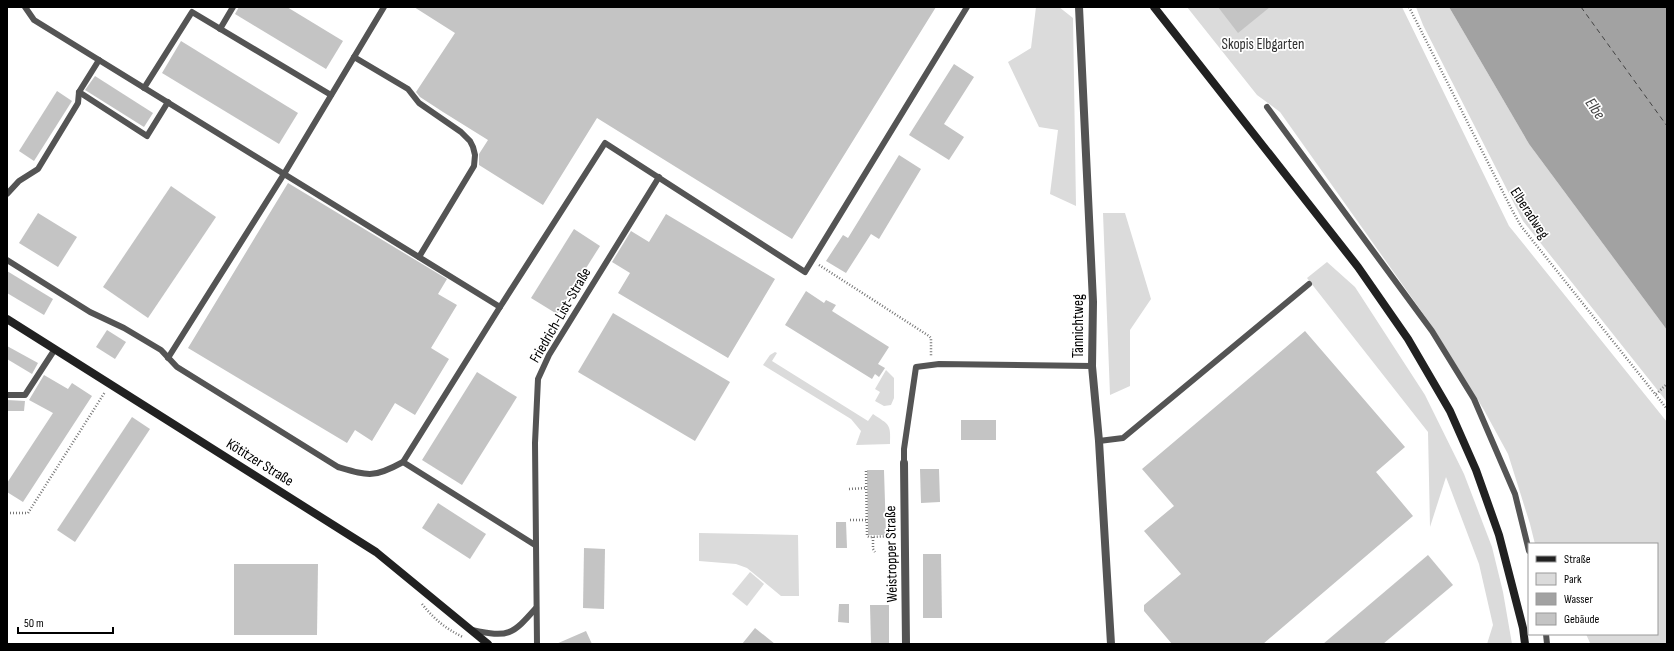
<svg xmlns="http://www.w3.org/2000/svg" width="1674" height="651" font-family="'Sofia Sans Condensed',sans-serif">
  <style>
    .green { fill: #dbdbdb }
    .water { fill: #a2a2a2 }
    .lines { fill: none; stroke-linecap: round; stroke-linejoin: round }
    .ferry { stroke: #434343; stroke-width: 1; stroke-dasharray: 5 4; stroke-linecap: butt }
    .building { fill: #c4c4c4 }
    .path { stroke: #767676; stroke-width: 2.5; stroke-dasharray: 1 2; stroke-linecap: butt }
    .lane { stroke: #545454; stroke-width: 6 }
    .street { stroke: #545454; stroke-width: 8 }
    .secondary { stroke: #212121; stroke-width: 8 }
    .labels { text-anchor: middle; stroke-width: 3.5; stroke-linejoin: round; paint-order: stroke }
    .park-label { font-size: 15px; fill: #323232; stroke: #fff }
    .street-label { font-size: 15px; fill: #000; stroke: #fff }
    .water-label { font-size: 16px; font-style: italic; fill: #434343; stroke: #fff }
  </style>
  <rect width="100%" height="100%" fill="#fff"/>
  <g class="green">
    <polygon points="1036,7 1059,7 1073,18 1076,206 1050,194 1058,130 1039,127 1008,62 1031,48"/>
    <polygon points="1187,7 1402,7 1509,226 1667,422 1667,644 1589,644 1590,643 1586,634 1657,634 1657,544 1535,544 1530,524 1508,454 1484,410 1434,329 1280,112 1257,95"/>
    <polygon points="1416,7 1449,7 1529,144 1667,330 1667,402 1523,221 1423,25"/>
    <polygon points="1103,213 1125,213 1151,299 1130,330 1130,386 1110,395"/>
    <polygon points="1327,262 1355,287 1425,395 1464,474 1492,547 1503,592 1512,644 1487,644 1493,625 1479,564 1446,477 1430,527 1428,432 1307,278"/>
    <path d="M 775,352 L 777,353 L 772,361 L 868,421 L 873,414 C 889,425 891,423 890,444 L 856,445 L 861,431 L 851,419 L 763,365 L 770,355 Z"/>
    <polygon points="886,370 894,378 894,398 891,405 884,406 875,401 880,392 875,389"/>
    <polygon points="699,533 798,535 799,596 781,596 747,568 736,564 699,561"/>
    <polygon points="750,572 764,584 747,606 732,594"/>
  </g>
  <polygon class="water" points="1449,7 1667,7 1667,330 1529,144"/>
  <g class="lines">
    <polyline class="ferry" points="1581,7 1667,126"/>
  </g>
  <g class="building">
    <polygon points="239,7 287,7 343,41 326,69 235,14"/>
    <polygon points="414,7 936,7 792,239 597,118 543,205 479,165 479,154 488,140 443,112 420,97 416,92 455,33"/>
    <polygon points="1218,7 1270,7 1238,33"/>
    <polygon points="181,41 298,113 279,144 162,73"/>
    <polygon points="954,64 974,77 944,124 964,137 949,160 909,135"/>
    <polygon points="95,76 153,113 144,127 85,90"/>
    <polygon points="57,91 72,101 34,161 19,151"/>
    <polygon points="899,155 921,169 879,239 871,234 846,273 826,261 843,235 848,238"/>
    <polygon points="288,183 447,279 438,294 457,305 431,348 449,359 415,415 395,403 372,441 355,430 347,443 188,348"/>
    <polygon points="171,186 216,217 148,318 103,287"/>
    <polygon points="38,213 77,237 58,267 19,243"/>
    <polygon points="666,214 775,279 728,358 618,293 630,273 612,262 631,231 649,242"/>
    <polygon points="574,229 600,246 557,314 531,298"/>
    <polygon points="7,271 53,299 44,315 7,293"/>
    <polygon points="806,291 824,303 826,300 836,305 832,311 889,347 878,364 885,368 879,377 875,374 872,379 785,325"/>
    <polygon points="613,313 730,382 695,441 578,372"/>
    <polygon points="107,330 126,342 115,359 96,347"/>
    <polygon points="1305,331 1405,447 1376,472 1413,516 1263,644 1172,644 1144,611 1144,605 1181,574 1144,531 1174,506 1142,469"/>
    <polygon points="7,346 38,363 32,374 7,359"/>
    <polygon points="477,372 517,397 462,485 422,460"/>
    <polygon points="44,375 68,389 72,383 92,396 23,502 7,492 7,483 53,413 29,400"/>
    <polygon points="7,400 25,401 24,411 7,411"/>
    <polygon points="132,417 150,429 75,542 57,530"/>
    <rect x="961" y="420" width="35" height="20"/>
    <polygon points="920,469 939,469 940,502 921,503"/>
    <polygon points="867,470 884,470 886,535 868,535"/>
    <polygon points="438,503 486,534 470,559 422,528"/>
    <polygon points="836,522 846,522 847,548 836,548"/>
    <polygon points="584,548 605,549 604,609 583,608"/>
    <polygon points="923,554 941,554 942,618 923,618"/>
    <polygon points="1428,555 1453,585 1383,644 1323,644"/>
    <polygon points="234,564 318,564 317,635 234,635"/>
    <polygon points="839,604 849,604 849,623 838,622"/>
    <polygon points="870,605 889,605 889,644 871,644"/>
    <polygon points="755,628 775,644 742,644"/>
    <polygon points="586,631 592,644 556,644"/>
  </g>
  <g class="lines">
    <g class="path">
      <polyline points="1409,7 1512,210 1521,226 1667,409"/>
      <polyline points="819,265 929,336 931,338 931,357"/>
      <polyline points="1656,394 1667,384"/>
      <polyline points="866,471 867,536 869,537 896,536"/>
      <polyline points="849,489 866,488"/>
      <polyline points="7,513 28,513 105,392"/>
      <polyline points="850,520 866,520"/>
      <polyline points="873,537 873,549 875,552"/>
      <path d="M 422,604 C 434,619 446,629 463,637"/>
    </g>
    <g class="lane">
      <polyline points="25,7 34,20 500,307 605,143 805,272 967,7"/>
      <polyline points="220,29 233,7"/>
      <polyline points="354,57 408,89 419,103 461,132 470,141 473,147 475,155 474,166 419,257"/>
      <polyline points="144,88 192,12 331,95"/>
      <polyline points="79,92 147,136 168,102"/>
      <polyline points="1267,107 1432,331 1474,399 1515,494 1529,551"/>
      <polyline points="7,194 19,181 38,169 78,103 79,92 99,60"/>
      <path d="M 7,260 L 90,312 L 124,328 L 161,350 L 177,367 L 338,467 C 369,476 374,478 403,462"/>
      <polyline points="500,307 403,462 535,545"/>
      <polyline points="168,358 284,174 384,7"/>
      <polyline points="7,395 25,395 55,349"/>
      <polyline points="1099,441 1123,438 1309,284"/>
      <polyline points="904,463 904,449 916,367 939,364 1092,366"/>
      <path d="M 472,630 C 509,638 512,635 536,608"/>
      <polyline points="1546,634 1547,644"/>
      <polyline points="537,644 535,443 538,379 549,355 659,177"/>
    </g>
    <g class="street">
      <polyline points="1079,7 1093,302 1092,366 1099,441 1111,644"/>
      <polyline points="904,463 906,644"/>
    </g>
    <g class="secondary">
      <polyline points="1154,7 1358,267 1408,339 1450,411 1476,470 1499,535 1523,628 1525,644"/>
      <polyline points="7,319 376,552 488,644"/>
    </g>
  </g>
  <g class="labels">
    <g class="park-label">
      <text x="1263" y="49">Skopis Elbgarten</text>
    </g>
    <g class="street-label">
      <text transform="translate(1530 213) rotate(57)" y="5">Elberadweg</text>
      <text transform="translate(560 315) rotate(-60)" y="5">Friedrich-List-Straße</text>
      <text transform="translate(1078 326) rotate(-90)" y="5">Tännichtweg</text>
      <text transform="translate(260 462) rotate(32)" y="5">Kötitzer Straße</text>
      <text transform="translate(891 554) rotate(-91)" y="5">Weistropper Straße</text>
    </g>
    <g class="water-label">
      <text transform="translate(1596 108) rotate(55)" y="6">Elbe</text>
    </g>
  </g>
  <rect width="1674" height="651" fill="none" stroke="#000000" stroke-width="16"/>
  <rect x="1528" y="543" width="130" height="92" fill="#ffffff" stroke="#999999"/>
  <rect x="1536" y="556" width="20" height="6" fill="#212121" stroke="#999999"/>
  <text x="1564" y="563" font-size="12" fill="#000000">Straße</text>
  <rect x="1536" y="573" width="20" height="12" fill="#dbdbdb" stroke="#999999"/>
  <text x="1564" y="583" font-size="12" fill="#000000">Park</text>
  <rect x="1536" y="593" width="20" height="12" fill="#a2a2a2" stroke="#999999"/>
  <text x="1564" y="603" font-size="12" fill="#000000">Wasser</text>
  <rect x="1536" y="613" width="20" height="12" fill="#c4c4c4" stroke="#999999"/>
  <text x="1564" y="623" font-size="12" fill="#000000">Gebäude</text>
  <path d="M18 627v6h95v-6" fill="none" stroke="#000000" stroke-width="2"/>
  <text x="24" y="627" font-size="12" fill="#000000" stroke="#ffffff" stroke-width="3" paint-order="stroke">50 m</text>
</svg>
